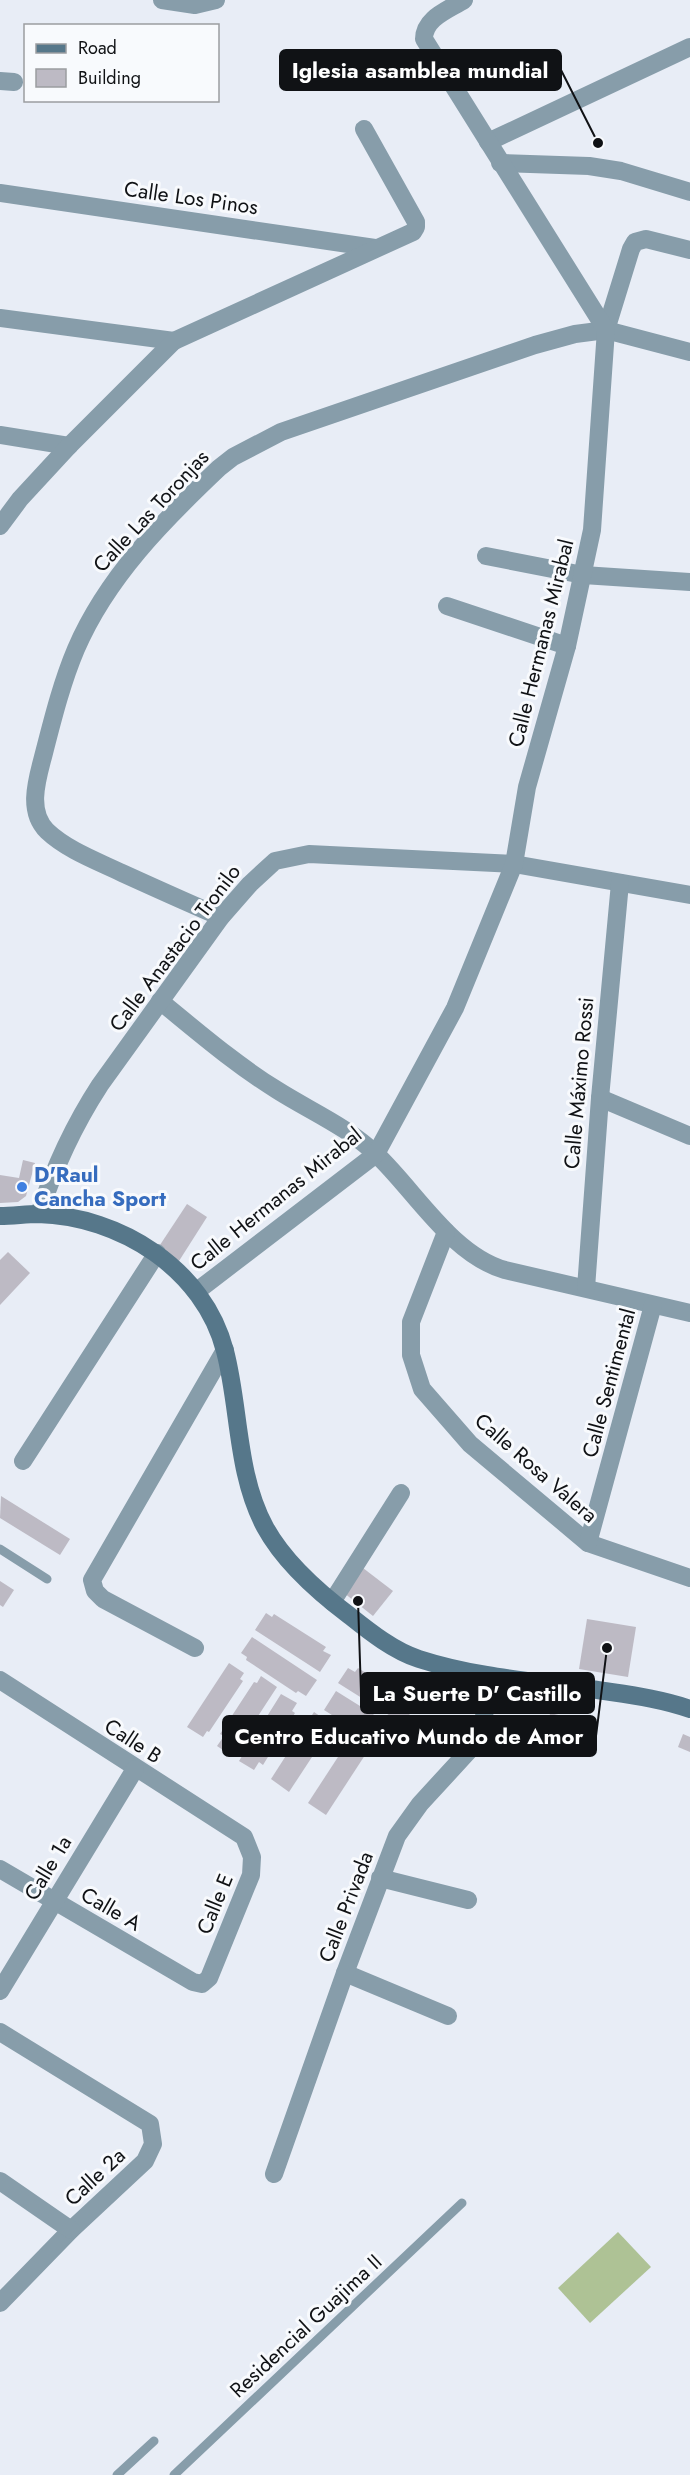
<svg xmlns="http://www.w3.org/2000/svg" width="690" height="2475" font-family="Jost,sans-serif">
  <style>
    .green { fill: #aec295 }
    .building { fill: #bdbac4 }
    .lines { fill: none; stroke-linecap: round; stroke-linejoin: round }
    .lane { stroke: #879daa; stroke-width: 9 }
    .street { stroke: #879daa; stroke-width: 18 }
    .secondary { stroke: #56778a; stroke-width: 18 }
    .shop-dot { fill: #3f7fe0; stroke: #f8fafd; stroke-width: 2 }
    .labels { text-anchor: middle; stroke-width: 6; stroke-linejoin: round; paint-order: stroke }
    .street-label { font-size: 21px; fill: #101215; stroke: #f8fafd }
    .shop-label { font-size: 21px; font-weight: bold; fill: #366cbe; stroke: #f8fafd; text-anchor: start }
    .leader { fill: none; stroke: #101215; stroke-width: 2 }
    .callout-dot { fill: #101215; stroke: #f8fafd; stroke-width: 2 }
    .callout { fill: #101215; stroke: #101215; stroke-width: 2 }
    .callout-label { font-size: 22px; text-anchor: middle; font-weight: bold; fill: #fff }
  </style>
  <rect width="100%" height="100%" fill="#e8edf6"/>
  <polygon class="green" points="618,2232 651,2267 590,2323 558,2288"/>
  <g class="building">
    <polygon points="23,1160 35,1163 26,1196 18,1202 0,1203 0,1175 19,1178"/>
    <polygon points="187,1204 207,1217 179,1261 158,1248"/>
    <polygon points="8,1252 30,1273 0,1305 0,1260"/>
    <polygon points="1,1496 70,1539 60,1555 0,1518"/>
    <polygon points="363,1568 393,1591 373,1616 344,1593"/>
    <polygon points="0,1581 14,1590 3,1607 0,1605"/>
    <polygon points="266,1613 272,1617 274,1614 326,1647 323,1651 331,1655 320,1672 255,1630"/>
    <polygon points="587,1619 636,1627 628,1677 579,1669"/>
    <polygon points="252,1637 317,1680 306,1696 298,1691 296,1693 246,1660 247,1657 241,1653"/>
    <polygon points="229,1663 244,1673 240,1679 243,1681 209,1732 207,1731 203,1737 187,1727"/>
    <polygon points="348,1668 355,1672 358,1668 407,1699 406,1702 414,1708 403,1724 338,1683"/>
    <polygon points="261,1676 277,1687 232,1756 217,1746 224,1736 220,1734 254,1682 257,1683"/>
    <polygon points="336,1691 400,1731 390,1747 383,1743 381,1746 324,1710"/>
    <polygon points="281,1694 297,1703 292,1711 295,1713 263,1765 259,1762 254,1770 239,1761"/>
    <polygon points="314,1712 333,1725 289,1792 271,1779"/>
    <polygon points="550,1713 575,1719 568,1752 517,1740 521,1723 533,1726 534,1721 541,1718 549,1722"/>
    <polygon points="683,1734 690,1737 690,1752 678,1747"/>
    <polygon points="351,1737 369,1749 326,1815 308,1803"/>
  </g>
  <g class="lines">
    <g class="lane">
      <polyline points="0,1549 47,1579"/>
      <polyline points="117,2475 154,2441"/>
      <polyline points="174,2475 462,2203"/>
    </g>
    <g class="street">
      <polyline points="162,0 195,5 216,0"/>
      <polyline points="0,81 14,82"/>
      <polyline points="488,142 690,47"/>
      <polyline points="500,163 589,166 621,171 690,192"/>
      <polyline points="0,193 375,248"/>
      <polyline points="0,318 174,341"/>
      <polyline points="606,330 631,249 635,242 646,239 690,250"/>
      <polyline points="0,435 69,446"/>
      <polyline points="0,526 20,499 69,446 174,341 413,232 416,227 416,222 364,129"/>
      <polyline points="486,556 583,575 690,582"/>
      <polyline points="447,606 567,646"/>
      <path d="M 221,917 C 188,903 155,888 122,873 C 97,861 67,850 47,831 C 26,810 38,777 44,753 C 53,718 62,682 76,649 C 107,577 163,521 219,468 L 233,457 L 281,432 L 535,345 L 575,334 L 606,330 L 690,352"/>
      <path d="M 160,1001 C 198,1032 235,1064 277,1090 C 310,1111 348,1127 377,1155 C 415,1191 452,1255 505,1270 L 690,1313"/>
      <polyline points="600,1098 690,1136"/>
      <path d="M 39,1214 C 54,1168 74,1125 100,1085 L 221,917 L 250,884 L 275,861 L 309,854 L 514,864 L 690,895"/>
      <polyline points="446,1232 411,1322 411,1355 422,1389 470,1444 588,1543 690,1578"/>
      <polyline points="586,1288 600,1098 620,883"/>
      <path d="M 197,1291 L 376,1154 L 455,1008 L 514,864 L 527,787 L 567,646 L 592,530 L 606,330 L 424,39 C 424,18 448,10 464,0"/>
      <polyline points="23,1461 157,1253"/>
      <polyline points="588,1543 653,1305"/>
      <polyline points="332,1602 401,1493"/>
      <polyline points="195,1648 103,1599 95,1591 92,1580 225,1350"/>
      <polyline points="0,1680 244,1837 252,1857 251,1875 209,1978 202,1984 193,1982 0,1869"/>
      <polyline points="380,1878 468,1900"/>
      <polyline points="345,1973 448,2016"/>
      <polyline points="0,1991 135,1769"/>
      <polyline points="0,2032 150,2124 153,2144 145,2161 71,2230 0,2303"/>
      <polyline points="274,2174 345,1973 397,1836 420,1804 476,1743 483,1723 490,1677"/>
      <polyline points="0,2181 71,2230"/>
    </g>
    <path class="secondary" d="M 0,1216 C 13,1216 26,1214 38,1214 C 120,1216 204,1269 225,1351 C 240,1408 236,1473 265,1527 C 284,1562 318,1592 350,1616 C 370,1632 394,1651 419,1659 C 481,1679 546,1682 611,1692 C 638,1696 664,1700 690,1709"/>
  </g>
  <circle class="shop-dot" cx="22" cy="1187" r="6"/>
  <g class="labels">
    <g class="street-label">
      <text transform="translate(191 198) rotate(8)" y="7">Calle Los Pinos</text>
      <text transform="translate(151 511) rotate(-47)" y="7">Calle Las Toronjas</text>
      <text transform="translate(541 643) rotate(-76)" y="7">Calle Hermanas Mirabal</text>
      <text transform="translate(175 948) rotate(-53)" y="7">Calle Anastacio Tronilo</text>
      <text transform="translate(579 1083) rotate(-85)" y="7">Calle Máximo Rossi</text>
      <text transform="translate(276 1199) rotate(-39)" y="7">Calle Hermanas Mirabal</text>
      <text transform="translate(609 1383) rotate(-75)" y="7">Calle Sentimental</text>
      <text transform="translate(536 1468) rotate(41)" y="7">Calle Rosa Valera</text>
      <text transform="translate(133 1741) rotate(33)" y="7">Calle B</text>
      <text transform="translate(48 1868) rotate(-59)" y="7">Calle 1a</text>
      <text transform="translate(215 1904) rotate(-68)" y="7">Calle E</text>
      <text transform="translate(346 1907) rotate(-69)" y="7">Calle Privada</text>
      <text transform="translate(111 1909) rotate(30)" y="7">Calle A</text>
      <text transform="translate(95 2177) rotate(-43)" y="7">Calle 2a</text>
      <text transform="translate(306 2326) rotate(-43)" y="7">Residencial Guajima II</text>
    </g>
    <g class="shop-label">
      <text x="34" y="1182">D'Raul<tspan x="34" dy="24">Cancha Sport</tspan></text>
    </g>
  </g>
  <path class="leader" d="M598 143L561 70M358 1601L361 1693M607 1648L596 1736"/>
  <g class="callout-dot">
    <circle cx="598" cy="143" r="6"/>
    <circle cx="358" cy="1601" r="6"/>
    <circle cx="607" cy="1648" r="6"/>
  </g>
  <g class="callout">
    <rect x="280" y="50" width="281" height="40" rx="6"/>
    <rect x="361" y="1673" width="233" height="40" rx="6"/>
    <rect x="223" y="1716" width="373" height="40" rx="6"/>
  </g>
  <g class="callout-label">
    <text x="420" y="78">Iglesia asamblea mundial</text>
    <text x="477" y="1701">La Suerte D' Castillo</text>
    <text x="409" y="1744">Centro Educativo Mundo de Amor</text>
  </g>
  <rect x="24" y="24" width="195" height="78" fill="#f8fafd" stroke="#9b9da0" stroke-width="1.5"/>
  <rect x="36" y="44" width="30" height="9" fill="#56778a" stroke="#9b9da0" stroke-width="1.5"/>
  <text x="78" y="54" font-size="18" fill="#101215">Road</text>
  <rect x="36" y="69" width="30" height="18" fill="#bdbac4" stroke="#9b9da0" stroke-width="1.5"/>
  <text x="78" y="84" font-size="18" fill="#101215">Building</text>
</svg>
